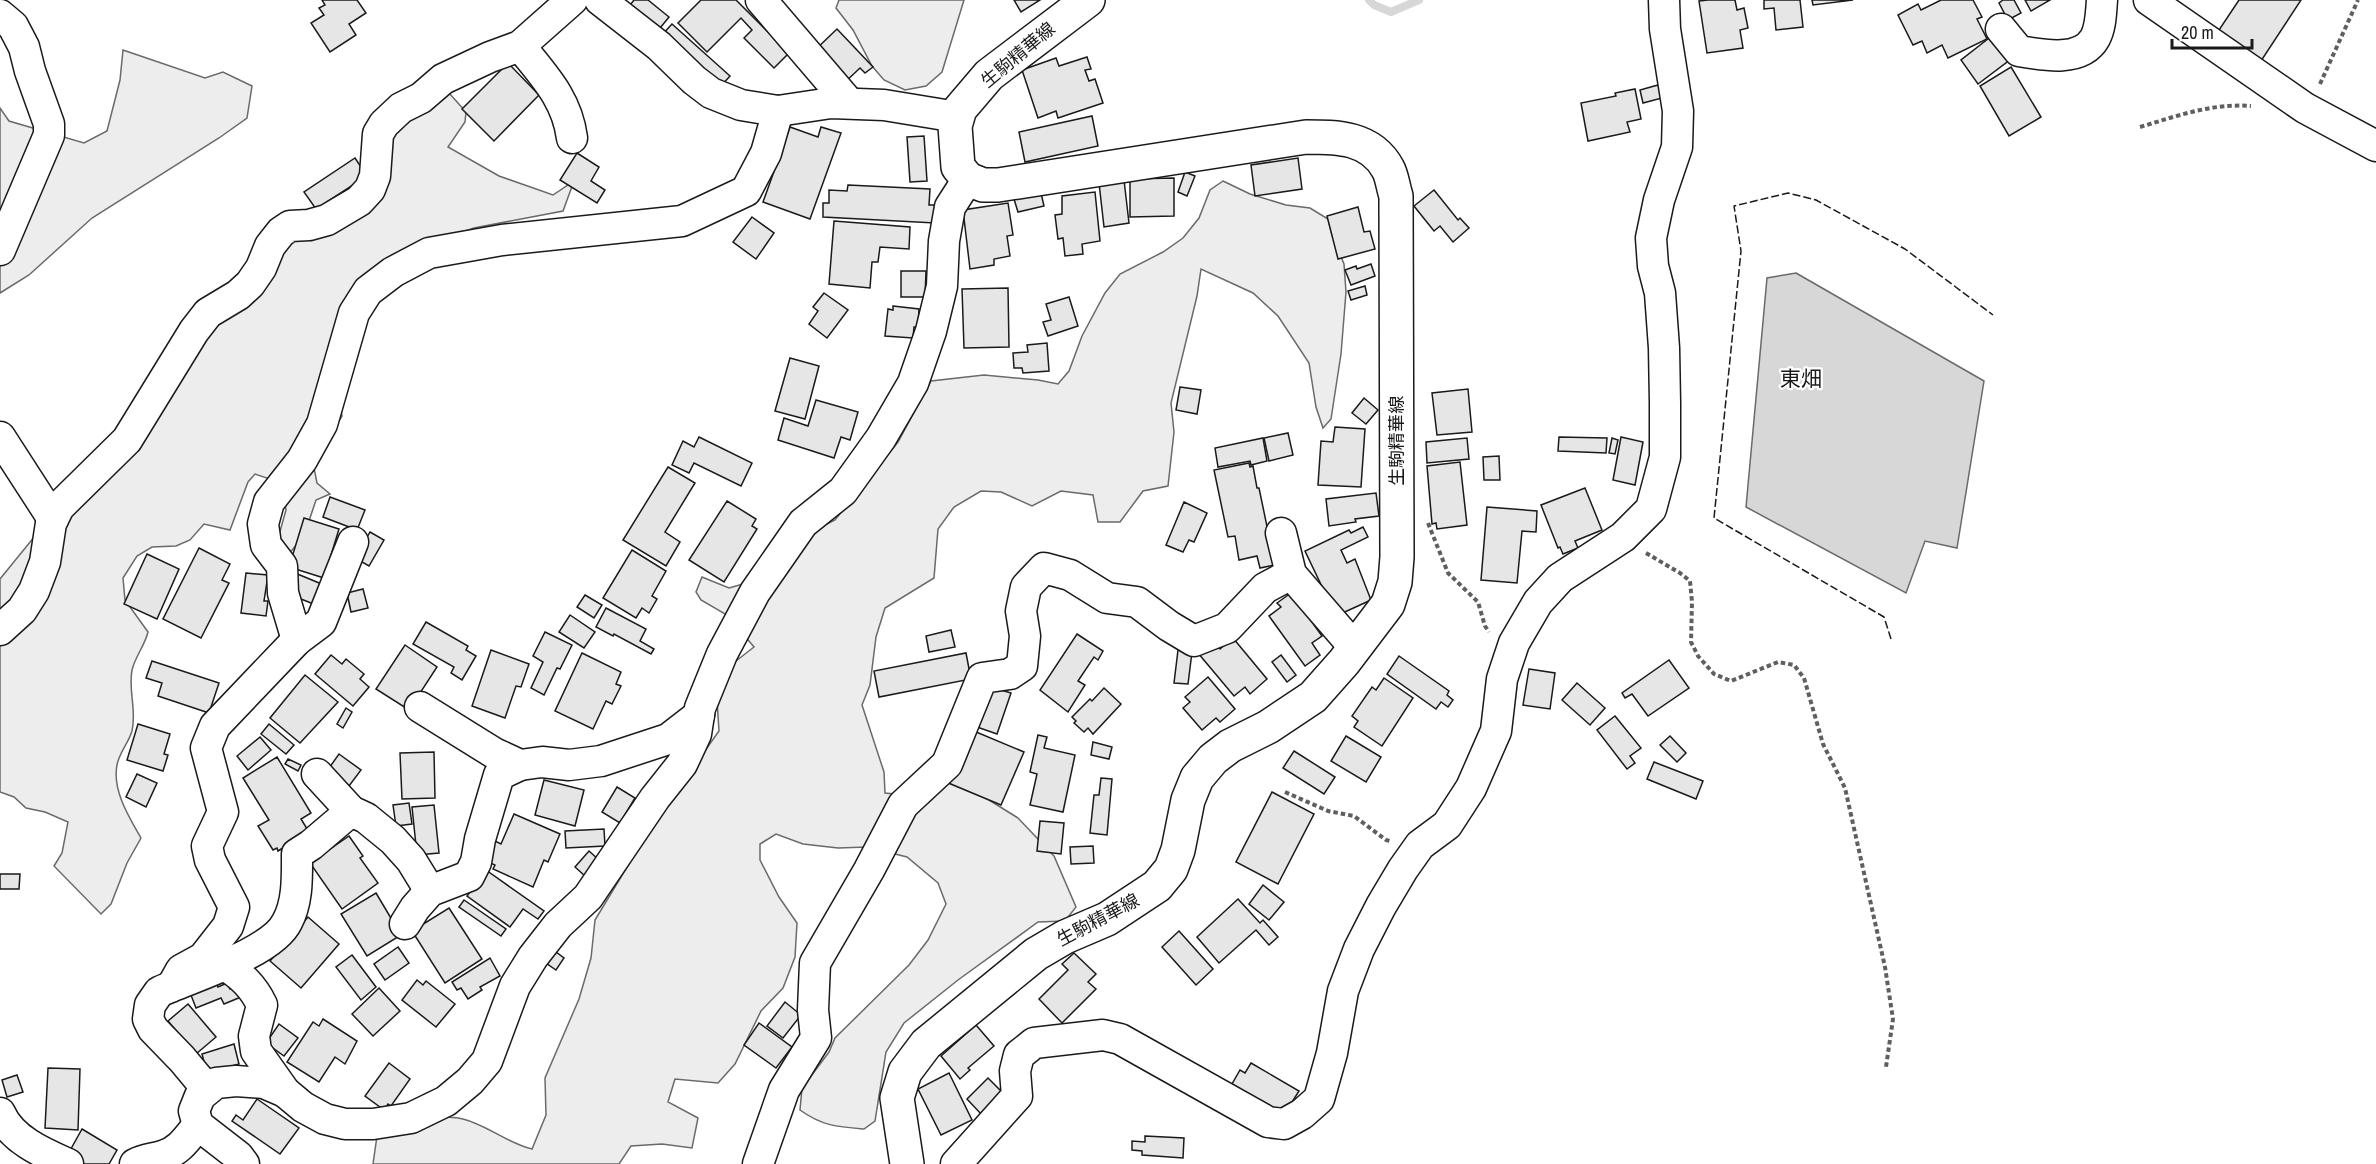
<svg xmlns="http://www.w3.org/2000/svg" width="2376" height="1164" font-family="'Archivo Narrow','Noto Sans JP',sans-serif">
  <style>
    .green { fill: #ededed; stroke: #6a6a6a; stroke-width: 1.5 }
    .water { fill: #d7d7d7; stroke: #6a6a6a; stroke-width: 1.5 }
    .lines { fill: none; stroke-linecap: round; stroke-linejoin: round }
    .stream { stroke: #d7d7d7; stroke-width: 8 }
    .building { fill: #e6e6e6; stroke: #1a1a1a; stroke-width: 1.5 }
    .minor-casing { stroke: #1a1a1a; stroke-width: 33 }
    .major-casing { stroke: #1a1a1a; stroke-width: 36 }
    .path { stroke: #5f5f5f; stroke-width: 4; stroke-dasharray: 4.5 3; stroke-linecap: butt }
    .minor { stroke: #fff; stroke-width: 30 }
    .major { stroke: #fff; stroke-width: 33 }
    .fence { stroke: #1a1a1a; stroke-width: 1.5; stroke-dasharray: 8 3; stroke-linecap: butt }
    .labels { text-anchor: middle; stroke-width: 4.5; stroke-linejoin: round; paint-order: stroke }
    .street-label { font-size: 18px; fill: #1a1a1a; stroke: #fff }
    .quarter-label { font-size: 21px; fill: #1a1a1a; stroke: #fff }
  </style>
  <rect width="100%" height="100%" fill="#fff"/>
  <g class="green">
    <polygon points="839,0 964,0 942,72 926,86 905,90 884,80 872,66 853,30 836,8"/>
    <polygon points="123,50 205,78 223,72 252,86 247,118 219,138 92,218 29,275 0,293 0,108 9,121 84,143 107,131 120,80"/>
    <path d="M 441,84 L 466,112 L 465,122 L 448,147 L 499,176 L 553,195 L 574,181 L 563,211 L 474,228 L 407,252 L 363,284 L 317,386 L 339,396 L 342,416 L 313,463 L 317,483 L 330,494 L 316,500 L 304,536 L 282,562 L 275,549 L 286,510 L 282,483 L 255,474 L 248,482 L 230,530 L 204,524 L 190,540 L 176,546 L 152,547 L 137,556 L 123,578 L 125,600 L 148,632 C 145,645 135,657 132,670 C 128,691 137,710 132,731 C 129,742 119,753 117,765 C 112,790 129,817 141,838 L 127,863 L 111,904 L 101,914 L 54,866 L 62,853 L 68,822 L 45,812 L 26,808 L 14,797 L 0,792 L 0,579 L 280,235 L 343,207 L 362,167 Z"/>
    <path d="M 1223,181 L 1250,194 L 1286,205 L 1310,208 L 1328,219 L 1332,235 L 1344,264 L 1346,292 L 1341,354 L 1331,419 L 1323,428 L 1316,407 L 1309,363 L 1278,316 L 1253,293 L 1201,269 L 1197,296 L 1171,403 L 1174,432 L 1168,486 L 1143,491 L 1120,522 L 1098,522 L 1093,495 L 1061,491 L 1032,506 L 1001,492 L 981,491 L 954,507 L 938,529 L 934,578 L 885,608 L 876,637 L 870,685 L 862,705 L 884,772 L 885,793 L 914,796 L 937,776 L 981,795 L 1018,818 L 1054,856 L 1076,907 L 1065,921 L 1038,922 L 958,980 L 904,1023 L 886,1052 L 875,1121 L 864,1129 C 838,1127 822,1126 800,1110 L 802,1088 L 829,1052 L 835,1038 L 909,965 L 928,940 L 946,904 L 938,883 L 907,857 L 867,847 L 838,848 L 803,844 L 776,834 L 760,844 L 760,860 L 779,897 L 797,923 L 795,957 L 783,988 L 761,1011 L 735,1064 L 718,1083 L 675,1079 L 668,1102 L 698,1118 L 692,1148 L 662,1144 L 631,1146 L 619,1164 L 373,1164 L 377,1136 C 404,1129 436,1112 463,1119 C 487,1125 507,1143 532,1149 L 546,1115 L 545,1078 L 579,999 L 591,958 L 595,920 L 653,824 L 719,731 L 717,700 L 722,676 L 736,661 L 754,647 L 727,615 L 701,600 L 696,592 L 702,577 L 729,588 L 743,584 L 778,549 L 835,520 L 898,442 L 931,381 L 984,375 L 1038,380 L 1058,384 L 1069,371 L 1082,336 L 1105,293 L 1120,274 L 1163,252 L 1183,238 L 1199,218 L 1210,190 Z"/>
  </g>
  <polygon class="water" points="1796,273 1984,381 1957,548 1925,541 1906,593 1746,507 1767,278"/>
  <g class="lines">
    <polyline class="stream" points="1369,0 1374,5 1391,12 1419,0"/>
  </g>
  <g class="building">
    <polygon points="322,0 357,0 366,13 349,24 356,35 330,52 311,23 324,15 319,8 325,5"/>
    <polygon points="634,0 648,0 669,17 656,33 627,9"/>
    <polygon points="701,0 736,0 789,53 774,68 744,38 752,30 741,18 707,52 678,23"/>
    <polygon points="1014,0 1040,0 1021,12"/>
    <polygon points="1708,0 1735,0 1737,10 1744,8 1748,28 1740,30 1743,48 1707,53 1699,1"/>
    <polygon points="1764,0 1800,0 1803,27 1776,30 1774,8 1764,9"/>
    <polygon points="1812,0 1853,0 1813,5"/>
    <polygon points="1941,0 1973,0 1982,17 1977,19 1987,39 1948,58 1942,45 1927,53 1922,41 1913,45 1898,15 1918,4 1921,10"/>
    <polygon points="2003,0 2014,0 2021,13 2008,20 1999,3"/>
    <polygon points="2025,0 2050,0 2031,11"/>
    <polygon points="2239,0 2301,0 2261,61 2217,33"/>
    <polygon points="672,24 730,76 721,86 660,37"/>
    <polygon points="837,29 873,67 865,73 860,68 843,84 813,52"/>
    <polygon points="1993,35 2011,59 1978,84 1961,60"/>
    <polygon points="1087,57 1091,69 1085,70 1089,81 1095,79 1103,103 1058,118 1056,111 1038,118 1022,70 1056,58 1059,66"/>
    <polygon points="508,63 539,95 494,141 462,109"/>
    <polygon points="2011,67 2041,117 2009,136 1980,86"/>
    <polygon points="1658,85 1662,98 1643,103 1640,90"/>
    <polygon points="1635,89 1641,119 1627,122 1630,132 1588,141 1581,103 1616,96 1615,93"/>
    <polygon points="1092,116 1098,146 1025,162 1019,132"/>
    <polygon points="790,127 818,137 821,127 841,133 810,219 763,202"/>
    <polygon points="924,136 927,181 910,182 907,137"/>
    <polygon points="577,153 599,167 591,181 605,190 597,203 560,180"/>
    <polygon points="355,158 367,176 316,209 304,192"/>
    <polygon points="1298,158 1302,189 1255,196 1251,165"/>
    <polygon points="1185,172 1195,176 1187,196 1178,192"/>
    <polygon points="1174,178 1174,216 1130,217 1130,179"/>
    <polygon points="1124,180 1129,223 1104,227 1099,183"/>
    <polygon points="848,185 930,189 929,205 936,205 935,223 823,217 823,203 829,203 829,190 847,191"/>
    <polygon points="1434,190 1458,220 1460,218 1469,228 1453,242 1440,226 1434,231 1414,206"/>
    <polygon points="1095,192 1100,241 1082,244 1083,254 1065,256 1063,238 1058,239 1055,215 1062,214 1062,196"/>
    <polygon points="1041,193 1044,206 1018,212 1014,199"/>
    <polygon points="1008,203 1013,235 1007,236 1010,256 994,259 994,265 970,269 963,210"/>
    <polygon points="1358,207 1364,232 1370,231 1375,249 1338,259 1327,216"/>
    <polygon points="752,217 774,233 756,259 733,242"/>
    <polygon points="834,221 910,227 909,249 880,247 878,262 872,262 870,288 829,284"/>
    <polygon points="1371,264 1375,276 1351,285 1345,270 1356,266 1357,269"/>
    <polygon points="901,271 926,271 925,297 901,297"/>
    <polygon points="1365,286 1367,295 1351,300 1348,291"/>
    <polygon points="1008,288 1009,347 964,348 962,289"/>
    <polygon points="824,293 848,310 827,338 809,324 818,311 813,307"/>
    <polygon points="1069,297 1078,326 1048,336 1043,322 1051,320 1046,304"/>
    <polygon points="893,306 919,309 918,327 914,327 913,338 885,336 888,309 893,310"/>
    <polygon points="1047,343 1049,371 1023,373 1022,368 1014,368 1013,353 1028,352 1027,345"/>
    <polygon points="790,358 819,366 805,419 775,411"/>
    <polygon points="1180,387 1201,390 1197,414 1176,410"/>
    <polygon points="1468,389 1472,432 1437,435 1432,393"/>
    <polygon points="1364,398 1378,410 1366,424 1352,413"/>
    <polygon points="816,400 858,412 850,440 841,437 834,458 778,440 784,418 808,426"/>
    <polygon points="1335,427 1365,429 1361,487 1318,485 1321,441 1333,442"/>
    <polygon points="1288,433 1293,455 1269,461 1264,438"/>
    <polygon points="699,437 752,463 741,486 694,463 689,473 672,465 683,441 694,447"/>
    <polygon points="1559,437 1607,438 1606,453 1558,451"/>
    <polygon points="1621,437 1643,442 1635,485 1613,480"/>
    <polygon points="1263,438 1267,461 1251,465 1250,461 1218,467 1215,448"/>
    <polygon points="1467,438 1469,459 1427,463 1426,442"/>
    <polygon points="1612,438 1618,440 1615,454 1609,453"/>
    <polygon points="1499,456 1500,480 1484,480 1483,457"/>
    <polygon points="1460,462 1467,525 1437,529 1436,523 1432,524 1427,466"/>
    <polygon points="1249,463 1250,467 1253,466 1257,488 1259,488 1275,565 1260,568 1257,556 1239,560 1235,536 1228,537 1214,470"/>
    <polygon points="668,467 695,483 665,532 680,542 666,566 623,540"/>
    <polygon points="1585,488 1602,530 1575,541 1578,548 1563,554 1560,547 1558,548 1541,505"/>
    <polygon points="1376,493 1379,516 1355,519 1356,522 1329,526 1326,499"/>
    <polygon points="330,497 365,510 357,530 323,517"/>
    <polygon points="727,501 756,519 752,526 757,529 724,582 689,560"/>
    <polygon points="1184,502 1207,513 1194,542 1189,540 1183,552 1166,545"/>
    <polygon points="1487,507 1537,511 1536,532 1522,531 1517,583 1481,580"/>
    <polygon points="304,518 339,529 324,578 289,567"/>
    <polygon points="1363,527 1368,537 1341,550 1347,563 1355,559 1371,600 1336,616 1305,551 1349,530 1351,533"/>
    <polygon points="370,532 384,540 369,566 355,558"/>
    <polygon points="199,548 230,564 222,580 229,583 201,638 163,619"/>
    <polygon points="632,550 666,571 652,596 657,599 649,613 642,608 636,618 603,598"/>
    <polygon points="147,554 179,569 157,619 124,604"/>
    <polygon points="246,573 268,575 264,601 268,601 266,616 241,613"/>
    <polygon points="295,573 324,585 316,605 286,593"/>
    <polygon points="363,589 368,608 351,612 347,593"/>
    <polygon points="1291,593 1322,636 1312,643 1320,655 1305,666 1269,616 1281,607 1277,603"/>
    <polygon points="585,595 602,605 594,618 577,607"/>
    <polygon points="606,608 646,629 640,641 654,649 651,654 614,634 613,636 596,627"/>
    <polygon points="570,615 595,632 584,648 559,632"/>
    <polygon points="426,622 468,646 466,650 476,656 462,680 451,673 454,667 413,644"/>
    <polygon points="951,630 955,647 929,652 926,636"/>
    <polygon points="545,632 572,645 560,669 557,668 544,695 531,688 543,662 533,656"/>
    <polygon points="1077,634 1103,651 1098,660 1094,657 1078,681 1085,685 1068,712 1040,690"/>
    <polygon points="1233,638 1267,679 1250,694 1245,687 1234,696 1198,653 1213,641 1220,649"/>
    <polygon points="405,645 437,667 409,710 376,689"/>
    <polygon points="491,650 529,664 521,687 516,686 505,718 472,706"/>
    <polygon points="1178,650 1192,652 1188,684 1174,683"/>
    <polygon points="582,653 621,672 616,684 621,686 612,704 606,701 593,729 555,711"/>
    <polygon points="966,653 971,679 879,697 874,671"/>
    <polygon points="331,655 342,664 346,659 364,674 360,679 369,687 353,706 315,674"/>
    <polygon points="1281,655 1296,675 1287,682 1272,662"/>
    <polygon points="1399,656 1449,691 1447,695 1453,700 1448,707 1441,702 1436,709 1387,674"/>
    <polygon points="1669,660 1689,688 1648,716 1632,694 1625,698 1622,693"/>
    <polygon points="152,661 219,683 209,713 158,696 162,683 146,678"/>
    <polygon points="1529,669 1555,673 1550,709 1523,705"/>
    <polygon points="305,675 338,702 300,743 270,718"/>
    <polygon points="1208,677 1235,709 1220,722 1216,718 1202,730 1183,708 1190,702 1185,697"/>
    <polygon points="1384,678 1413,698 1382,746 1354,727 1358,721 1352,716 1372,687 1376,690"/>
    <polygon points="1577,683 1605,708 1590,725 1562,700"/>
    <polygon points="991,687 1011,693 997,734 977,727"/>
    <polygon points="1104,688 1121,704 1093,734 1088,728 1084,732 1074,723 1076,721 1072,717 1090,699 1092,701"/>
    <polygon points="346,708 352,712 343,728 337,724"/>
    <polygon points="1615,716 1641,748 1630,756 1635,763 1627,769 1597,730"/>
    <polygon points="138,724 170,734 164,754 168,755 163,771 127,760"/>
    <polygon points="269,724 294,745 286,754 261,734"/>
    <polygon points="969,729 1024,752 1001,805 946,782"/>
    <polygon points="1038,735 1047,737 1044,748 1075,755 1063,812 1030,805 1037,774 1030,772"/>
    <polygon points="1346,736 1381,757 1366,782 1331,761"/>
    <polygon points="1670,736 1686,753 1677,762 1660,745"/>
    <polygon points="260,737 271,750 248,770 237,756"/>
    <polygon points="1093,742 1112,747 1109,759 1091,755"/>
    <polygon points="1294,751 1335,777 1324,794 1283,768"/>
    <polygon points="434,752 435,798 402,799 400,753"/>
    <polygon points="339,754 361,770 349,786 327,771"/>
    <polygon points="277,757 311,813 301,819 309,832 278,851 277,848 273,850 258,826 269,820 243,778"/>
    <polygon points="288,759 301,765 298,771 285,764"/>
    <polygon points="1654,762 1703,781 1696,799 1647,779"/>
    <polygon points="137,774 157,783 146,807 126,797"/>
    <polygon points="1101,778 1112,779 1107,835 1090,833 1094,795 1099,795"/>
    <polygon points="544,780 584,790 575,826 535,815"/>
    <polygon points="617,787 635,798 620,823 602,812"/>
    <polygon points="1272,792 1314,814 1278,884 1236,862"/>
    <polygon points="409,803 412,824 396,826 393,805"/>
    <polygon points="434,805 439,853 417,855 412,807"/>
    <polygon points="514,814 560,834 548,862 544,860 533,887 493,869 495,865 484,860 493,840 501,844"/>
    <polygon points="1040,821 1064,823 1061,854 1037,851"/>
    <polygon points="604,829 605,846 566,848 565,831"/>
    <polygon points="349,836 363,856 360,858 378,883 342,909 310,863"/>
    <polygon points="1093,846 1094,863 1071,864 1070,847"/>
    <polygon points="589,851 599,860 585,876 575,867"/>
    <polygon points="486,870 544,911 538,919 523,909 510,927 467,896"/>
    <polygon points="0,874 20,874 19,889 0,889"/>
    <polygon points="1263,885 1284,902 1269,920 1249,904"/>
    <polygon points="376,893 401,935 367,956 341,914"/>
    <polygon points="1238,899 1260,923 1263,920 1278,937 1269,945 1256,930 1219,963 1197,937"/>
    <polygon points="464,900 506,929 501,936 459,907"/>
    <polygon points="449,908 482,959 445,983 412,931"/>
    <polygon points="308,917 339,944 301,988 270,961"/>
    <polygon points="1179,931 1213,969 1196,985 1162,947"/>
    <polygon points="398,947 409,963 385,980 374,964"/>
    <polygon points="552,949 564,958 556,970 543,961"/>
    <polygon points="1074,953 1096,974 1088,982 1096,989 1062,1023 1039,999 1068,970 1062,964"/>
    <polygon points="352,955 376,987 361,1000 336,967"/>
    <polygon points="490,958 500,976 480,987 482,990 468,999 461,988 457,990 452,982"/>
    <polygon points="215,980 218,987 227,983 230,989 236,986 241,997 224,1004 221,998 196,1008 189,990"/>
    <polygon points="417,980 423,985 426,981 455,1004 436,1027 402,1000"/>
    <polygon points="379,988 400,1011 373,1036 352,1014"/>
    <polygon points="785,1002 801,1015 783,1038 767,1026"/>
    <polygon points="188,1004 216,1037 196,1054 168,1021"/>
    <polygon points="323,1019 357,1041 345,1064 335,1057 319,1082 287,1062 313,1022 319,1026"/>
    <polygon points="759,1023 792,1047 776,1068 744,1045"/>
    <polygon points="279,1024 298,1038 284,1056 266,1043"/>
    <polygon points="976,1025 994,1046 968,1068 970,1070 960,1079 941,1056"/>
    <polygon points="234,1044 239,1064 207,1073 202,1054"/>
    <polygon points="389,1063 410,1079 391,1106 388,1104 384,1110 365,1096"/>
    <polygon points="1251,1063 1299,1091 1284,1115 1232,1084 1240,1070 1245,1073"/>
    <polygon points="48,1068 80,1069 78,1130 45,1128"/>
    <polygon points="949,1073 972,1120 941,1135 918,1089"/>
    <polygon points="17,1075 23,1092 7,1097 2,1080"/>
    <polygon points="988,1078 1002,1092 981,1114 967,1099"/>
    <polygon points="257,1099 299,1128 280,1154 232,1121 236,1115 243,1120"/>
    <polygon points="82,1129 117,1150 109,1164 81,1164 67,1156"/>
    <polygon points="1145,1136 1184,1138 1183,1158 1142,1155 1142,1151 1132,1150 1132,1141 1145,1142"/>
  </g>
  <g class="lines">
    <defs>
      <g id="minor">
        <polyline points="600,0 659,46 694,80 711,93 741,105 778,111 831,103 884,105 957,117"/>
        <polyline points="761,0 849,103"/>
        <polyline points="2149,0 2305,108 2376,146"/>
        <polyline points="0,15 13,26 24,47 30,71 49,124 49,135 0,250"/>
        <path d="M 2001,29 L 2019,51 C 2042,55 2081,63 2095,38 C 2101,27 2101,12 2102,0"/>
        <path d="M 520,46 C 544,76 567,99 572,138"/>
        <polyline points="0,437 53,519"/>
        <polyline points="1281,533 1291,574 1355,648"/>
        <polyline points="0,630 22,610 34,591 45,562 51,523 59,507 127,440 194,331 208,313 238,295 250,284 261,268 270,246 281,232 290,226 309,225 327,220 359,201 370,189 375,176 378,134 384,124 401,108 421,98 443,79 490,57 520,46 572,0"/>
        <polyline points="297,640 283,593 282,566 266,545 263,524 269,502 302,460 322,424 354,313 368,291 393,272 429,253 502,240 682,221 746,191 766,153 778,111"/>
        <polyline points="420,707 494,753 520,765 542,762 569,765 601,761 668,739 699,715"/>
        <polyline points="317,774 351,811 366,818 393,840 411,860 430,891"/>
        <polyline points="405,924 415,908 430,891 469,876 476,862 480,839 499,775 520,765"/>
        <path d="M 223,964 C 241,975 253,986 262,1005 L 254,1036 L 256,1051 L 285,1092"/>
        <polyline points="172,986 181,970 203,958 228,926 234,907 210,860 207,846 223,812 206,748 215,726 297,640 321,622 353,542"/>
        <path d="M 207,1089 L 182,1059 L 153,1029 L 148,1019 L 150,1005 L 159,992 C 191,977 272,953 287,922 C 298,902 297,877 297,854 L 311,845 L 351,811"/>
        <path d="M 0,1113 C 12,1140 43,1153 68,1164"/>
        <path d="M 135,1164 C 144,1159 152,1159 162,1156 C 179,1152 188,1137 198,1125"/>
        <polyline points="244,1164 238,1156 198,1125 194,1111 200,1096 216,1083 236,1081 264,1083 285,1092 303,1107 325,1119 345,1124 373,1124 411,1118 446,1101 470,1081 487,1061 515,986 533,957 558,925 588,897 655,798 682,764 696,734 700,708 722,654 755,592 803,523 843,491 881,438 913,383 931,331 942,286 944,241 950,207 968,179"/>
        <polyline points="758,1164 784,1090 816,1038 813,1010 815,963 869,870 903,805 947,764 982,678 1010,674 1022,666 1025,636 1021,611 1026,587 1044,568 1070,575 1107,598 1137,602 1169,626 1194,641 1227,628 1265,588 1291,574"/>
        <polyline points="956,1164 1017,1096 1015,1071 1019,1055 1034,1043 1103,1035 1120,1039 1268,1122 1284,1124 1302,1114 1319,1099 1332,1053 1343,991 1359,949 1381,906 1403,869 1420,845 1447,825 1471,788 1496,731 1502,679 1514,643 1538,602 1560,578 1623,537 1651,509 1665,457 1665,403 1664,348 1660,293 1653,266 1651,238 1659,200 1677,147 1678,111 1665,29 1664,0"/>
      </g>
      <path id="major" d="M 907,1164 L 897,1098 L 905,1072 L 926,1044 L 1036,954 L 1065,937 L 1107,919 L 1157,886 L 1171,869 L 1178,850 L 1188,800 L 1197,778 L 1213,759 L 1230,746 L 1268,727 L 1313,697 L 1344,662 L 1388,604 L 1395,582 L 1397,557 L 1396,196 C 1393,187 1392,176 1388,169 C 1371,137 1337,137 1306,137 L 998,185 L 983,185 L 968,179 L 958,167 L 955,126 L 960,109 L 989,75 L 1088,0"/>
    </defs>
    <use href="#minor" class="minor-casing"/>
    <use href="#major" class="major-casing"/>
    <g class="path">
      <polyline points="2320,84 2358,0"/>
      <path d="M 2140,127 C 2177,116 2212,103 2251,106"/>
      <polyline points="1428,523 1448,573 1478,602 1485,626 1489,632"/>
      <polyline points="1646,553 1680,573 1690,581 1692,602 1691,642 1698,656 1714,674 1731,681 1778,662 1794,665 1804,678 1823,744 1845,788 1885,967 1893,1019 1886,1067"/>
      <polyline points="1285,792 1328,811 1354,816 1386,840 1390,841"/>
    </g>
    <use href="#minor" class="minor"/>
    <use href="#major" class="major"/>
    <polyline class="fence" points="1891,639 1884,617 1714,518 1741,251 1734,206 1788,193 1816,200 1905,249 1993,315"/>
  </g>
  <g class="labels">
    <g class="street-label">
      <text transform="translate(1018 55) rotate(-40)" y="6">生駒精華線</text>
      <text transform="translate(1397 441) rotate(-90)" y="6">生駒精華線</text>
      <text transform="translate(1098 920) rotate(-28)" y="6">生駒精華線</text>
    </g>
    <g class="quarter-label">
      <text x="1801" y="386">東畑</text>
    </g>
  </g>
  <path d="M2172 39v9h80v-9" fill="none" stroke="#1a1a1a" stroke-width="3"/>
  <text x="2181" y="39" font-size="18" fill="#1a1a1a" stroke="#ffffff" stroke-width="4.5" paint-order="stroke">20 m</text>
</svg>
